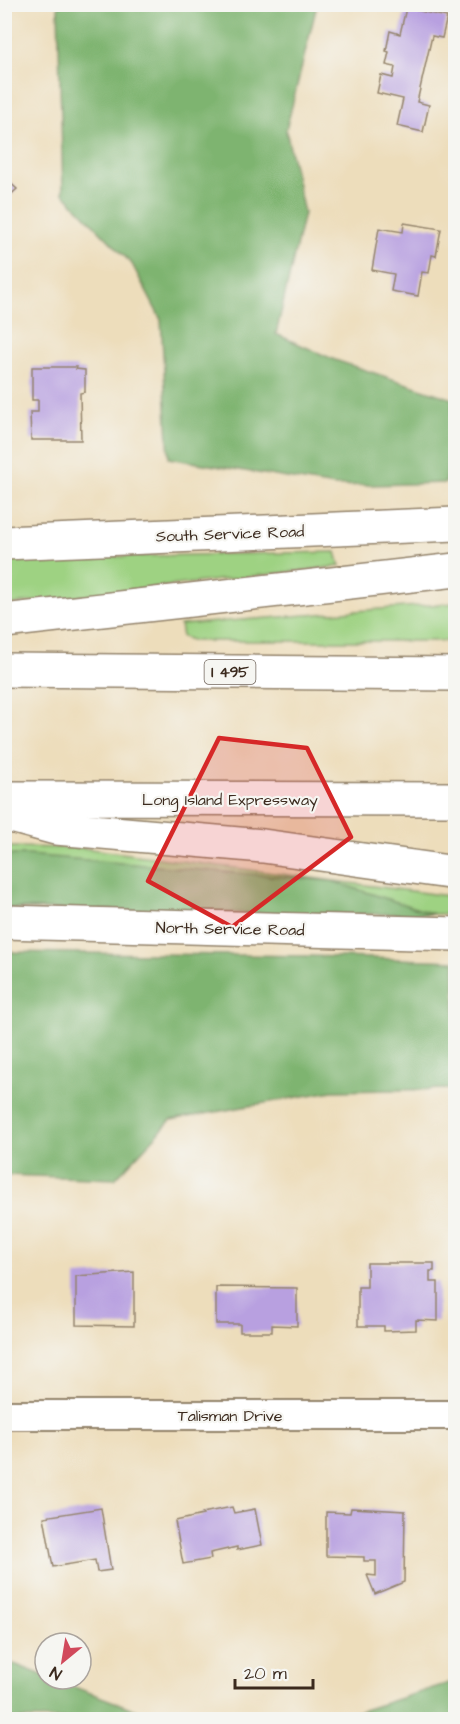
<svg xmlns="http://www.w3.org/2000/svg" width="460" height="1724" font-family="'Architects Daughter',sans-serif">
  <style>
    .green { fill: #9ed282; stroke: #6c7e50; stroke-width: 1.5 }
    .forest { fill: #7eb470; stroke: #5c6f47; stroke-width: 1.5 }
    .building { fill: #b8a0e0 }
    .lines { fill: none; stroke-linecap: round; stroke-linejoin: round }
    .street-casing { stroke: #94846c; stroke-width: 32 }
    .secondary-casing { stroke: #94846c; stroke-width: 36 }
    .highway-casing { stroke: #94846c; stroke-width: 36 }
    .street { stroke: #fff; stroke-width: 28 }
    .secondary { stroke: #fff; stroke-width: 33 }
    .highway { stroke: #fff; stroke-width: 33 }
    .marked { fill: #d62828; fill-opacity: 0.2; stroke: #d62828; stroke-width: 4.5; stroke-linejoin: round }
    .labels { text-anchor: middle; stroke-width: 4.5; stroke-linejoin: round; paint-order: stroke }
    .shield { fill: #f6f6f2; stroke: #73675e; stroke-width: 1.5 }
    .shield-label { font-size: 15px; font-weight: bold; fill: #3b2a1e }
    .street-label { font-size: 16px; fill: #3b2a1e; stroke: #f6f6f2 }
  </style>
  <rect width="100%" height="100%" fill="#f6f6f2"/>
  <filter id="ink" filterUnits="userSpaceOnUse"><feTurbulence type="fractalNoise" baseFrequency=".0167" numOctaves="2"/><feDisplacementMap in="SourceGraphic" scale="12" xChannelSelector="R" yChannelSelector="G"/><feConvolveMatrix kernelMatrix="1 2 1 2 8 2 1 2 1" color-interpolation-filters="sRGB"/></filter>
  <filter id="wash" filterUnits="userSpaceOnUse"><feTurbulence type="fractalNoise" baseFrequency=".008" numOctaves="4" result="noise"/><feDisplacementMap in="SourceGraphic" scale="24" xChannelSelector="R" yChannelSelector="G"/><feGaussianBlur stdDeviation="1.35" result="paint"/><feColorMatrix in="noise" values="0 0 0 0 0 0 0 0 0 0 0 0 0 0 0 0 0 1.4 0 .05"/><feComposite in="paint" operator="in"/></filter>
  <g filter="url(#wash)">
    <rect width="100%" height="100%" fill="#edddbb"/>
    <g class="green">
      <polygon points="336,552 340,566 5,605 4,559"/>
      <polygon points="455,603 455,641 195,641 182,637 180,625"/>
      <polygon points="5,847 83,848 456,897 455,914 298,914 5,909"/>
    </g>
    <g class="forest">
      <polygon points="59,5 317,5 286,130 304,213 276,334 335,360 453,399 446,483 334,486 169,458 161,320 132,264 63,193 58,8"/>
      <polygon points="5,855 28,855 332,881 434,914 298,914 5,908"/>
      <polygon points="5,952 310,956 455,961 455,1089 332,1091 171,1120 115,1179 5,1175"/>
      <polygon points="14,1664 45,1676 45,1679 53,1679 160,1719 5,1719 5,1666"/>
      <polygon points="455,1681 455,1719 335,1719"/>
    </g>
    <g id="blocks">
      <g class="building">
        <polygon points="406,8 447,17 442,38 432,36 417,102 429,105 423,132 397,126 403,99 377,93 381,75 393,78 395,67 386,65 389,52 386,51 390,31 400,34"/>
        <polygon points="4,177 17,189 4,201"/>
        <polygon points="404,223 441,229 436,256 432,255 429,273 422,272 418,296 391,291 394,274 372,270 379,228 403,232"/>
        <polygon points="32,367 77,367 76,369 85,370 85,392 80,393 81,440 31,440 30,412 38,412 38,400 32,400"/>
        <polygon points="367,1263 434,1263 434,1271 430,1271 430,1282 438,1282 438,1321 416,1320 416,1330 384,1331 384,1326 358,1326 358,1287 367,1287"/>
        <polygon points="134,1272 134,1326 76,1325 76,1276"/>
        <polygon points="216,1287 297,1288 297,1326 272,1325 272,1332 240,1332 240,1324 216,1324"/>
        <polygon points="232,1507 234,1513 255,1509 262,1545 237,1550 237,1547 210,1553 211,1559 183,1564 175,1521 203,1515 202,1513"/>
        <polygon points="101,1508 111,1570 97,1572 95,1560 53,1567 44,1517"/>
        <polygon points="351,1508 405,1511 404,1582 375,1594 367,1575 376,1576 376,1561 364,1561 364,1557 326,1556 326,1512 350,1513"/>
      </g>
    </g>
  </g>
  <g filter="url(#ink)">
    <use href="#blocks" fill-opacity="0" stroke="#94846c" stroke-width="1.5"/>
    <g class="lines">
      <defs>
        <polyline id="street" points="4,1415 456,1415"/>
        <g id="secondary">
          <polyline points="4,543 456,524"/>
          <polyline points="4,922 456,934"/>
        </g>
        <g id="highway">
          <polyline points="4,621 456,570"/>
          <polyline points="4,670 456,674"/>
          <polyline points="4,798 456,799"/>
          <polyline points="4,814 56,828 263,846 456,873"/>
        </g>
      </defs>
      <use href="#street" class="street-casing"/>
      <use href="#secondary" class="secondary-casing"/>
      <use href="#highway" class="highway-casing"/>
      <use href="#street" class="street"/>
      <use href="#secondary" class="secondary"/>
      <use href="#highway" class="highway"/>
    </g>
  </g>
  <path class="marked" d="M 219,738 L 307,748 L 351,837 L 232,927 L 148,881 Z"/>
  <g class="labels">
    <rect class="shield" x="204.5" y="660" width="51" height="24" rx="4.5"/>
    <g class="shield-label">
      <text x="230" y="677">I 495</text>
    </g>
    <g class="street-label">
      <text transform="translate(230 533) rotate(-2)" y="6">South Service Road</text>
      <text x="230" y="805">Long Island Expressway</text>
      <text transform="translate(230 928) rotate(1)" y="6">North Service Road</text>
      <text x="230" y="1421">Talisman Drive</text>
    </g>
  </g>
  <rect width="460" height="1724" fill="none" stroke="#f6f6f2" stroke-width="24"/>
  <g transform="translate(63 1661) rotate(210)"><circle r="28" fill="#f6f6f2" stroke="#aba49d" stroke-width="1.5"/>
  <path d="M0-4.5L10 22L0 15L-10 22Z" fill="#d1495b"/>
  <text y="-9" font-size="16" font-weight="bold" text-anchor="middle" fill="#3b2a1e">N</text>
  </g>
  <path d="M235 1679v9h78v-9" fill="none" stroke="#3b2a1e" stroke-width="3"/>
  <text x="244" y="1679" font-size="18" fill="#3b2a1e" stroke="#f6f6f2" stroke-width="4.5" paint-order="stroke">20 m</text>
</svg>
